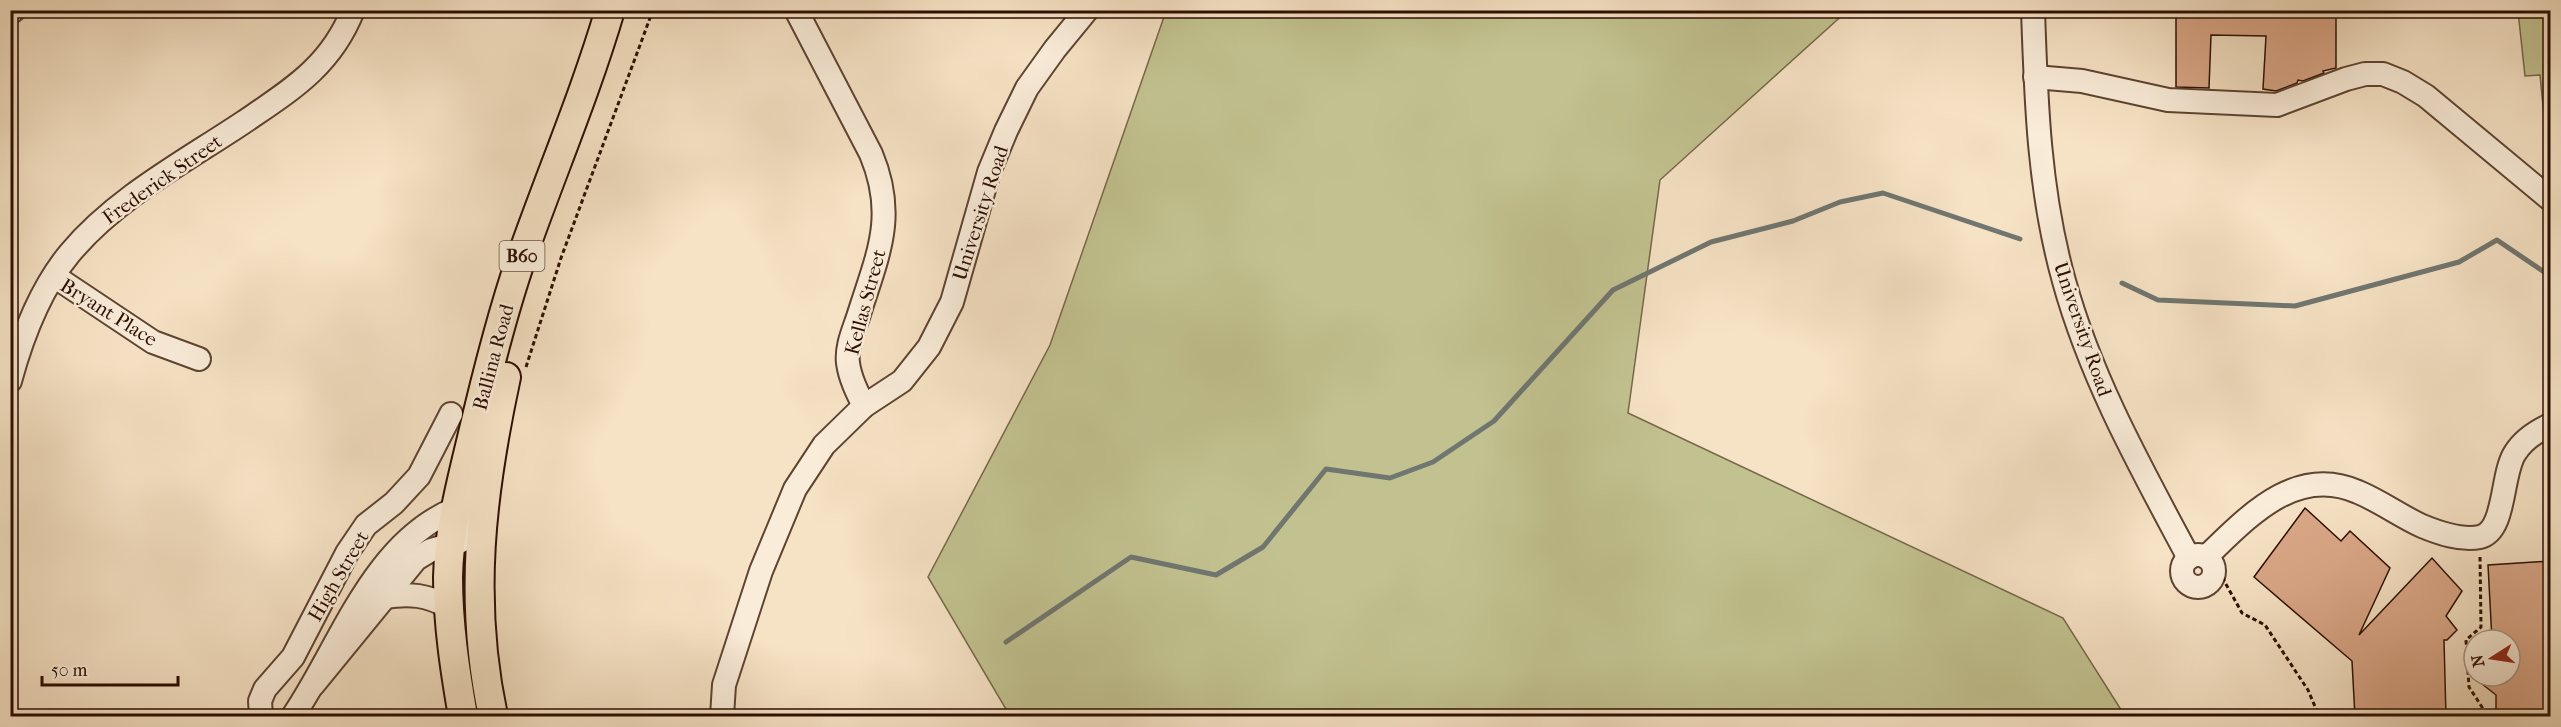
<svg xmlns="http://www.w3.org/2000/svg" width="2561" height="727" font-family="'IM FELL French Canon',serif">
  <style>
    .green { fill: #c2c290; stroke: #766848; stroke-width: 1.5 }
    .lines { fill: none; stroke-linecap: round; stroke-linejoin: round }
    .stream { stroke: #707670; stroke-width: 5 }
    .building { fill: #daa788; stroke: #2b0e00; stroke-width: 1.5 }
    .minor-casing { stroke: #5e4331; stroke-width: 26 }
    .major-casing { stroke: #2b0e00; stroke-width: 32 }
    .path { stroke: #2b0e00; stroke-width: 3; stroke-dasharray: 4.5 3; stroke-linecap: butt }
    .minor { stroke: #f9ecd9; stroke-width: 22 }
    .major { stroke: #f6e2c5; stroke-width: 28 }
    .labels { text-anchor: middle; stroke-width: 5; stroke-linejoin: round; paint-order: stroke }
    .shield { fill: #f9ecd9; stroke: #695141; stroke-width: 1.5 }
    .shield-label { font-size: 18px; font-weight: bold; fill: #2b0e00 }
    .street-label { font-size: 20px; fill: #2b0e00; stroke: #f9ecd9 }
  </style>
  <rect width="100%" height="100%" fill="#f6e2c5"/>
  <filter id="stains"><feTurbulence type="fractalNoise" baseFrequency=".00333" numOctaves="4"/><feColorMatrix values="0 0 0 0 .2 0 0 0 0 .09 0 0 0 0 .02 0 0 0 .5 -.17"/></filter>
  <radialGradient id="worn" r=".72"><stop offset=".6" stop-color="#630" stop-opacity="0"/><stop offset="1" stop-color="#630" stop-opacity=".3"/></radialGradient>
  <g class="green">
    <polygon points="1166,11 1847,11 1660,180 1628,413 2063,618 2125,716 1010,716 928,577 1050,345"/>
    <polygon points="2518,11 2550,11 2550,179 2540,75 2525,76"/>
  </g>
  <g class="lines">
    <g class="stream">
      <polyline points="2122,283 2158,300 2295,306 2459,262 2497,240 2550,276"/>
      <polyline points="1006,642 1131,557 1216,575 1263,547 1326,469 1390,478 1433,462 1494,421 1613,290 1711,242 1793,221 1840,202 1883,193 2020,239"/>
    </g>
  </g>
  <g class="building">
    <polygon points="2176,10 2336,10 2336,68 2323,71 2324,73 2303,81 2298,80 2297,83 2276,91 2263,89 2266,36 2211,35 2209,88 2176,87"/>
    <polygon points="2305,508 2341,541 2350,531 2390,568 2359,635 2432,558 2462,591 2446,616 2457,630 2447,640 2444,640 2446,717 2355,717 2352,661 2254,577"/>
    <polygon points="2550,561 2550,717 2496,717 2496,695 2472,676 2510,676 2510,640 2492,640 2488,565"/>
  </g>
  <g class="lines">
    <defs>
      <g id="minor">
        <path d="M 796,10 L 871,154 C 897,216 878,254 859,314 C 854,330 846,346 848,363 C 850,378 857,392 864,406"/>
        <path d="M 2033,10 C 2036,102 2039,192 2064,281 C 2091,379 2141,468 2189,558"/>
        <polyline points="10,13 14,10"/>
        <polyline points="2035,77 2082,81 2168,100 2277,105 2346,79 2365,74 2383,74 2403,82 2426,96 2550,199"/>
        <polyline points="54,276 153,342 199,359"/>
        <path d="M 10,381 C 22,337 40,289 70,253 C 116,198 184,162 244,122 C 291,90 331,66 353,10"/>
        <circle cx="2198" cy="571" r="16"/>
        <path d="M 2206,557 C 2247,518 2295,464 2358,492 C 2380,501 2400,516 2422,526 C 2439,533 2461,541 2480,537 C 2506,531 2501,474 2515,453 C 2523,440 2537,431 2550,425"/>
        <path d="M 385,597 C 410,593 427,595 449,607"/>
        <polyline points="313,685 416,559 431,550 459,542 465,538 479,505"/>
        <polyline points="261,716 260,701 265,689 293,657 347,553 366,525 394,503 419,476 451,414"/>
        <path d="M 293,716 C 340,647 372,543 455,509"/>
        <polyline points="722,716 724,685 761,571 795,489 824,445 864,406 902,381 929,347 952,302 989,172 1006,131 1027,88 1055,49 1087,10"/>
      </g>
      <g id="major">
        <path d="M 463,716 C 455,670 448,624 448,577 C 449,529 461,484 472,438 C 486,378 501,317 521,259 C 550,176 585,95 610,10"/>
        <path d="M 493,716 C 468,599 481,493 506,377"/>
      </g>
    </defs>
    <use href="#minor" class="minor-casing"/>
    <use href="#major" class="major-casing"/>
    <g class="path">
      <polyline points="526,367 561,258 653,10"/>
      <polyline points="2480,557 2481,627 2466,640 2469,687 2482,707 2483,716"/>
      <polyline points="2223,570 2222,577 2242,613 2265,625 2308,690 2319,716"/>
    </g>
    <use href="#minor" class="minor"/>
    <use href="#major" class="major"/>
  </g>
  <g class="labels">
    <rect class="shield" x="499.5" y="241" width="45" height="30" rx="4.5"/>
    <g class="shield-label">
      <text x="522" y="262">B60</text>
    </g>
    <g class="street-label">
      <text transform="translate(162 179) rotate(-35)" y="7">Frederick Street</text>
      <text transform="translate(980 213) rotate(-72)" y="7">University Road</text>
      <text transform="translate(865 302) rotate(-75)" y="7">Kellas Street</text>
      <text transform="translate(109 312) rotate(32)" y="7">Bryant Place</text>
      <text transform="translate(2083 329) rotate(71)" y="7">University Road</text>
      <text transform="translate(493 357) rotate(-75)" y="7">Ballina Road</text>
      <text transform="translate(338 576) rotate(-60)" y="7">High Street</text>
    </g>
  </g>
  <rect width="2561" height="727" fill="none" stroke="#f6e2c5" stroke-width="36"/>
  <rect x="12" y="12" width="2537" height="703" fill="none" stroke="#2b0e00" stroke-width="3"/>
  <rect x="18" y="18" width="2525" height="691" fill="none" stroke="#2b0e00" stroke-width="1.5"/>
  <g transform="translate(2492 658) rotate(258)"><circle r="28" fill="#f9ecd9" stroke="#a79382" stroke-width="1.5"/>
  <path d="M0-4.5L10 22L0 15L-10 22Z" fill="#8f2418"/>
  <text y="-9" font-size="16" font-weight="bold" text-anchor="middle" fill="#2b0e00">N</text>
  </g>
  <path d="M42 676v9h136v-9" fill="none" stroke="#2b0e00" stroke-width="3"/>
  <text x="51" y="676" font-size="18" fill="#2b0e00" stroke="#f9ecd9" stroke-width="4.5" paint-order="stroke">50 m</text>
  <rect width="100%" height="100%" filter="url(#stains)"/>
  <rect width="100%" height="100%" fill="url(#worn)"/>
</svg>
